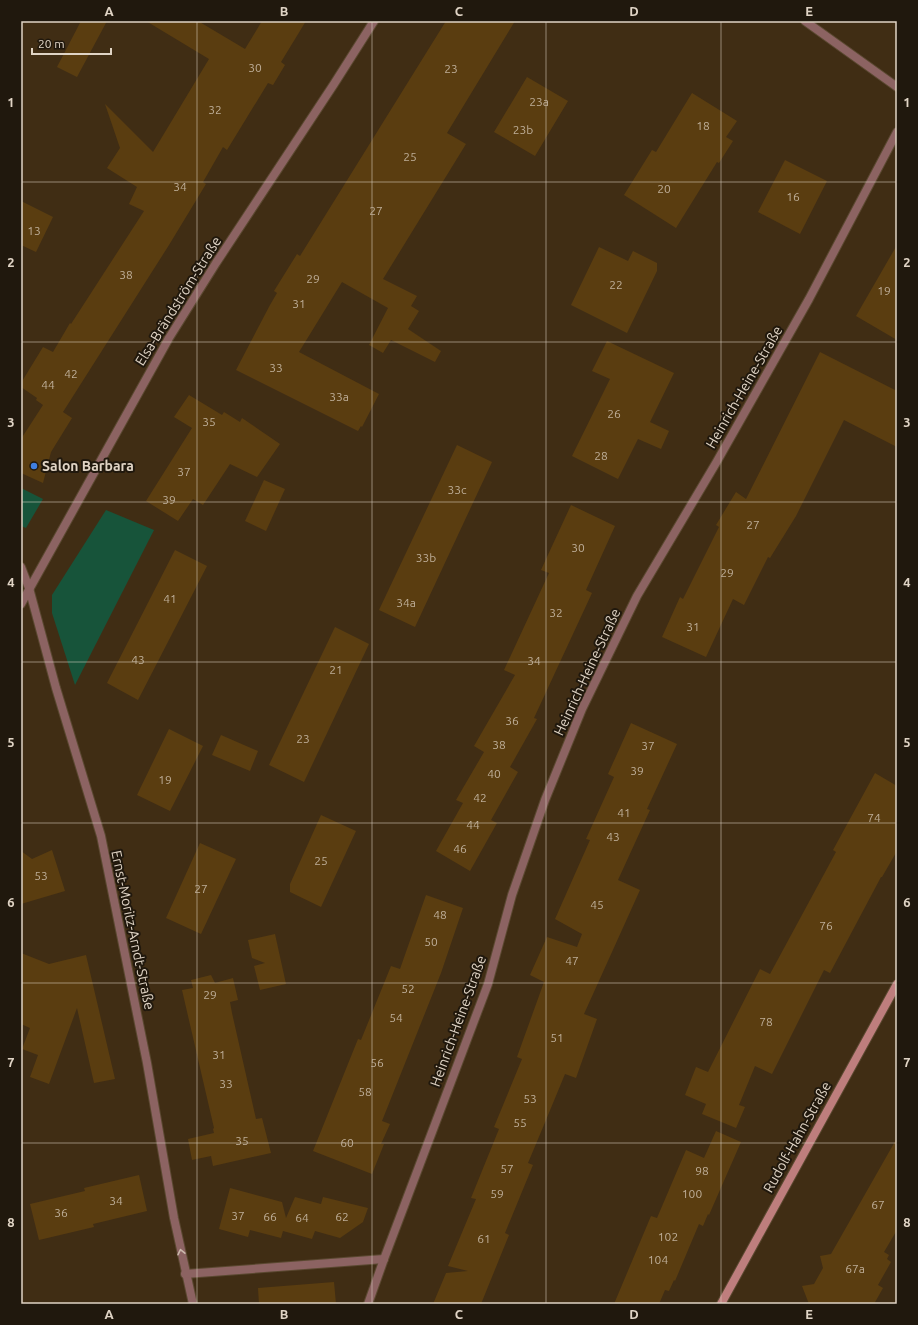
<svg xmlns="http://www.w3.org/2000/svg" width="918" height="1325" font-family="Ubuntu,sans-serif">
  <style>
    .green { fill: #17543a }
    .building { fill: #5a3d10 }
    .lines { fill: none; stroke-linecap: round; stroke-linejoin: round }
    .lane-casing { stroke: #5a4830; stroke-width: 10 }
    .street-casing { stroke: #5a4830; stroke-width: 10 }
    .secondary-casing { stroke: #5a4830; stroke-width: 10 }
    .lane { stroke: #8c6362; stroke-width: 8 }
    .street { stroke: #8c6362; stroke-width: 8 }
    .secondary { stroke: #be7e7d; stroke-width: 8 }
    .oneway { stroke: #cbb8ac }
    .grid { fill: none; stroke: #e0d4c5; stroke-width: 1; stroke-opacity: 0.55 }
    .shop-dot { fill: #3f7fe0; stroke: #20180d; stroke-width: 1.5 }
    .labels { text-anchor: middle; stroke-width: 4; stroke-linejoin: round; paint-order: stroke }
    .number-label { font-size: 12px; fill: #beae98 }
    .street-label { font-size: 14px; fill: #e0d4c5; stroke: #20180d }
    .poi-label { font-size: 14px; font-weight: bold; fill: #e0d4c5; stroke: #20180d; text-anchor: start }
    .neatline { fill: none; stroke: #e0d4c5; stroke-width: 1.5 }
    .grid-label { font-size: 13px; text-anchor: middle; font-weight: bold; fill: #e0d4c5 }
  </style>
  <rect width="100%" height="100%" fill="#402d14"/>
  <g class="green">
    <polygon points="21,488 43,499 26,528 21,526"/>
    <polygon points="106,510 154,530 75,685 52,613 52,595"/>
  </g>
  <g class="building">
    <polygon points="81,21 107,21 77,77 57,67"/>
    <polygon points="146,21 198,21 245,49 262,21 306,21 281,62 285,65 273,85 268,83 227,150 223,147 203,182 206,184 169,245 63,412 72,418 51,452 43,483 21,473 21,439 43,405 36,400 37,398 21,387 21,383 43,347 53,352 70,323 71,324 144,211 129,204 137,187 107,168 120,148 105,104 153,152 209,59"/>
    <polygon points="446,21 515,21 447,133 466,144 383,279 417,296 411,306 419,311 408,329 441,351 435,362 391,340 383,353 369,345 388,308 342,282 299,352 379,394 362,427 361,426 358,431 236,370 270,305 277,293 274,291 297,254 300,256"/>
    <polygon points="527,77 568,101 535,156 494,132"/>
    <polygon points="692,93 737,121 726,137 733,141 719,163 717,162 676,228 624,195 652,150 656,152"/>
    <polygon points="785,160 827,181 800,234 758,212"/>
    <polygon points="21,201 53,217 36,252 21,245"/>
    <polygon points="897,245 897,340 856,316"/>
    <polygon points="599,247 628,261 633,251 657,263 657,271 627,333 571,305"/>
    <polygon points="607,341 674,373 650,422 669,431 661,449 638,439 618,479 572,456 610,379 592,371"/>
    <polygon points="820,352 897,391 897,447 844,420 796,516 770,558 768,557 744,605 733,599 706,657 662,637 680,597 683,599 719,527 716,525 736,492 746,499"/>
    <polygon points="189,395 222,415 224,412 240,422 242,418 280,444 257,477 230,464 203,505 193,499 178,521 146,501 192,428 174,417"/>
    <polygon points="457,445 492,462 415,627 379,610"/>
    <polygon points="264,480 285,489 266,531 245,521"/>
    <polygon points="571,505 615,526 586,590 592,593 534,718 537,719 510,767 518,772 491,820 497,823 470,871 436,851 463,803 456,800 484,752 474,746 515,675 504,670 549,573 541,570"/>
    <polygon points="175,550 207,566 138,700 107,683"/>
    <polygon points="335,627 369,644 304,782 269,765"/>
    <polygon points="631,723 677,744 647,809 650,810 618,880 640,890 584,1014 597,1019 576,1078 565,1074 546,1120 528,1163 533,1165 505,1233 509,1235 481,1304 433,1304 446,1273 468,1271 448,1266 476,1199 471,1198 499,1129 494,1127 522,1059 517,1057 544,982 530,975 547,937 577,947 582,934 555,919 590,840 586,839 614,777 608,774"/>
    <polygon points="169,729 203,746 170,811 137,795"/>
    <polygon points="221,735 258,751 250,771 212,755"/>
    <polygon points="875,773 897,786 897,851 882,877 881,877 830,973 824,970 772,1074 755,1066 739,1105 745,1107 736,1128 702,1114 706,1104 685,1095 696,1067 708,1072 760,969 770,974 836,852 833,850"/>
    <polygon points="321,815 356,831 321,907 290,892 290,884"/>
    <polygon points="200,843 236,859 201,934 166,918"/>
    <polygon points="52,850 65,891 21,904 21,851 32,859"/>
    <polygon points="426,895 463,908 441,973 382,1121 390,1124 381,1144 384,1144 372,1174 313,1151 358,1039 361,1040 391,966 400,969"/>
    <polygon points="275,934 286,984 260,990 254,966 265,963 252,958 248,940"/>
    <polygon points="21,953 49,964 86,955 115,1079 94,1083 77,1008 49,1084 30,1077 38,1055 22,1049 30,1028 21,1024"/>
    <polygon points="211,975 215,983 233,978 238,1000 230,1002 232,1013 256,1119 262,1118 271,1153 213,1166 211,1156 192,1160 188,1139 214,1133 213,1129 214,1128 182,990 193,988 191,980"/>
    <polygon points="716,1131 741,1142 709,1215 708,1214 703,1226 699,1224 675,1281 674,1280 669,1291 665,1290 659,1304 614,1304 651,1216 657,1218 686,1150 704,1158"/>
    <polygon points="897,1138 897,1230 884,1252 889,1255 887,1259 891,1262 878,1285 883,1288 874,1304 809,1304 802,1286 814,1284 823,1268 820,1256 831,1254"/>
    <polygon points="139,1175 147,1211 93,1224 94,1227 39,1240 30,1204 85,1191 84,1188"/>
    <polygon points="230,1188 282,1202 286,1218 295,1197 321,1204 323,1197 368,1208 363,1222 340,1238 315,1231 312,1239 283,1231 281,1238 250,1230 248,1237 219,1229"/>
    <polygon points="334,1282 336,1304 259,1304 258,1288"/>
  </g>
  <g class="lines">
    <defs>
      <polyline id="lane" points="805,21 897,87"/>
      <g id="street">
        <polyline points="21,567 29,588 56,688 101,836 147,1063 174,1218 193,1304"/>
        <polyline points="21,604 169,338 216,263 334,84 374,21"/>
        <polyline points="185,1274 384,1259"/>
        <polyline points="368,1304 384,1259 488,984 512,895 545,800 582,709 637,596 716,463 809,299 897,132"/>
      </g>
      <polyline id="secondary" points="721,1304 897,984"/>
    </defs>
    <use href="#lane" class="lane-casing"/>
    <use href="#street" class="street-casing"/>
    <use href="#secondary" class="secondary-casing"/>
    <use href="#lane" class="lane"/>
    <use href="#street" class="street"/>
    <use href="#secondary" class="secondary"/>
  </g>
  <defs><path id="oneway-chevron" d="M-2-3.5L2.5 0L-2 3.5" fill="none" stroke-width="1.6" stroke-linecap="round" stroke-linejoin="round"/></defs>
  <use class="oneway" href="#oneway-chevron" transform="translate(181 1252) rotate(-102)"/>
  <path class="grid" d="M 197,21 L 197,1304M 372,21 L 372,1304M 546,21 L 546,1304M 721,21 L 721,1304M 21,182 L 897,182M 21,342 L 897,342M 21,502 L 897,502M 21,662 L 897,662M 21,823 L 897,823M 21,983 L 897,983M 21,1143 L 897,1143"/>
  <circle class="shop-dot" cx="34" cy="466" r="4"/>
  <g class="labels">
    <g class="number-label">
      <text x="255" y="72">30</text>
      <text x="451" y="73">23</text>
      <text x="539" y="106">23a</text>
      <text x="215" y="114">32</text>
      <text x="703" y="130">18</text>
      <text x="523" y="134">23b</text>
      <text x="410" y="161">25</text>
      <text x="180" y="191">34</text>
      <text x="664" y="193">20</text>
      <text x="793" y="201">16</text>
      <text x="376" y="215">27</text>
      <text x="34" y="235">13</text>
      <text x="126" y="279">38</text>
      <text x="313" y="283">29</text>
      <text x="616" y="289">22</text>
      <text x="884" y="295">19</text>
      <text x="299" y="308">31</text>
      <text x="276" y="372">33</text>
      <text x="71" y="378">42</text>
      <text x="48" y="389">44</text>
      <text x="339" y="401">33a</text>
      <text x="614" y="418">26</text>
      <text x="209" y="426">35</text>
      <text x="601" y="460">28</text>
      <text x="184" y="476">37</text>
      <text x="457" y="494">33c</text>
      <text x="169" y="504">39</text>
      <text x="753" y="529">27</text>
      <text x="578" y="552">30</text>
      <text x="426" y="562">33b</text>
      <text x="727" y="577">29</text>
      <text x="170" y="603">41</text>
      <text x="406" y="607">34a</text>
      <text x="556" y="617">32</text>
      <text x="693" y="631">31</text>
      <text x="138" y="664">43</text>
      <text x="534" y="665">34</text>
      <text x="336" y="674">21</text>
      <text x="512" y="725">36</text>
      <text x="303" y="743">23</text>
      <text x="499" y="749">38</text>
      <text x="648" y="750">37</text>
      <text x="637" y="775">39</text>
      <text x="494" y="778">40</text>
      <text x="165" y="784">19</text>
      <text x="480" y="802">42</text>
      <text x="624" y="817">41</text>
      <text x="874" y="822">74</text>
      <text x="473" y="829">44</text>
      <text x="613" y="841">43</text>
      <text x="460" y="853">46</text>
      <text x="321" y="865">25</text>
      <text x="41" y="880">53</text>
      <text x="201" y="893">27</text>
      <text x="597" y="909">45</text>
      <text x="440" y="919">48</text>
      <text x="826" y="930">76</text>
      <text x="431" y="946">50</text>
      <text x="572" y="965">47</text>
      <text x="408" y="993">52</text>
      <text x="210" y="999">29</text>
      <text x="396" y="1022">54</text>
      <text x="766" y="1026">78</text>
      <text x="557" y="1042">51</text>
      <text x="219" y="1059">31</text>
      <text x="377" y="1067">56</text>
      <text x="226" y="1088">33</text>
      <text x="365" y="1096">58</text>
      <text x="530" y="1103">53</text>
      <text x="520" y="1127">55</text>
      <text x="242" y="1145">35</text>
      <text x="347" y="1147">60</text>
      <text x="507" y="1173">57</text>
      <text x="702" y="1175">98</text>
      <text x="497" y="1198">59</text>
      <text x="692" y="1198">100</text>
      <text x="116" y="1205">34</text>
      <text x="878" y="1209">67</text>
      <text x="61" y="1217">36</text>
      <text x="238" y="1220">37</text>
      <text x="270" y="1221">66</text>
      <text x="342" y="1221">62</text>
      <text x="302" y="1222">64</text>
      <text x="668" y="1241">102</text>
      <text x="484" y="1243">61</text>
      <text x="658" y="1264">104</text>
      <text x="855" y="1273">67a</text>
    </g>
    <g class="street-label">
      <text transform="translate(178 301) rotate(-58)" y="5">Elsa-Brändström-Straße</text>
      <text transform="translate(744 387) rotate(-60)" y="5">Heinrich-Heine-Straße</text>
      <text transform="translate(587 672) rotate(-65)" y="5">Heinrich-Heine-Straße</text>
      <text transform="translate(133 930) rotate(78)" y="5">Ernst-Moritz-Arndt-Straße</text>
      <text transform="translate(458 1021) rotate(-70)" y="5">Heinrich-Heine-Straße</text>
      <text transform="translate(797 1137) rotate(-61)" y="5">Rudolf-Hahn-Straße</text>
    </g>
    <g class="poi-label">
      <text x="42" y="471">Salon Barbara</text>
    </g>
  </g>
  <rect width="918" height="1325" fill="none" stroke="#20180d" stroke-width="44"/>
  <path d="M32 48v6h79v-6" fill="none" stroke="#e0d4c5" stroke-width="2"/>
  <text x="38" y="48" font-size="12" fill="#e0d4c5" stroke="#20180d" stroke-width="3" paint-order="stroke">20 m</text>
  <rect x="22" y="22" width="874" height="1281" class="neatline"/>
  <g class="grid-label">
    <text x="109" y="16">A</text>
    <text x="284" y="16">B</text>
    <text x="459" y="16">C</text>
    <text x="634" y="16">D</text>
    <text x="809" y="16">E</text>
    <text x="11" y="107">1</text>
    <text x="907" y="107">1</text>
    <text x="11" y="267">2</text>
    <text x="907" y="267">2</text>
    <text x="11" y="427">3</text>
    <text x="907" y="427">3</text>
    <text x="11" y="587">4</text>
    <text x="907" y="587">4</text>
    <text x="11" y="747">5</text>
    <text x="907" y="747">5</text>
    <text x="11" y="907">6</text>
    <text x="907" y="907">6</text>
    <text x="11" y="1067">7</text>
    <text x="907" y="1067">7</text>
    <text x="11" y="1227">8</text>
    <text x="907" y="1227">8</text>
    <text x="109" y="1319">A</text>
    <text x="284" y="1319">B</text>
    <text x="459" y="1319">C</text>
    <text x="634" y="1319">D</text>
    <text x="809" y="1319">E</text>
  </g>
</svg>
